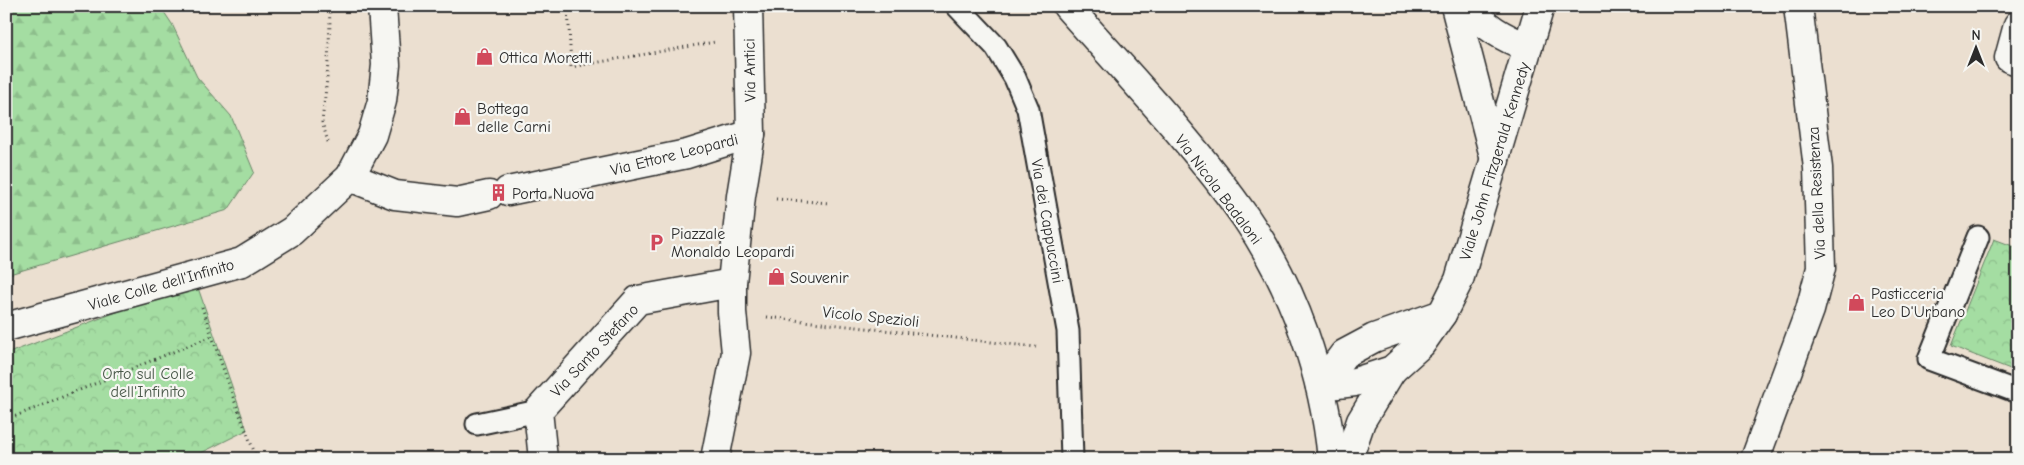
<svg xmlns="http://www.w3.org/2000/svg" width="2024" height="465" font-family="'Comic Neue',sans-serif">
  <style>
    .forest { fill: url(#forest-firs); stroke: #688466 }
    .park { fill: url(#park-crowns); stroke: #688466 }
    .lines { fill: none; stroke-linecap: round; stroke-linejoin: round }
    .service-casing { stroke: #2b2b2b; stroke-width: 25 }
    .minor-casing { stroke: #2b2b2b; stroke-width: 31 }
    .tertiary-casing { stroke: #2b2b2b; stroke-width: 31 }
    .secondary-casing { stroke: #2b2b2b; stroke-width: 31 }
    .path { stroke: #2b2b2b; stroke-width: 3; stroke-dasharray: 1 4; stroke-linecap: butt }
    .service { stroke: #f6f6f2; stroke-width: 21 }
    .minor { stroke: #f6f6f2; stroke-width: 28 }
    .tertiary { stroke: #f6f6f2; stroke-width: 28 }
    .secondary { stroke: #f6f6f2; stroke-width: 28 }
    .labels { text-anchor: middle; stroke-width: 4.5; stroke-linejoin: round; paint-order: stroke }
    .poi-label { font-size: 16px; fill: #2b2b2b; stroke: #f6f6f2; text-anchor: start }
    .street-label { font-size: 16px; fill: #2b2b2b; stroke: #f6f6f2 }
    .park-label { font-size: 16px; fill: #495849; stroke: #f6f6f2 }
  </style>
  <defs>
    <pattern id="forest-firs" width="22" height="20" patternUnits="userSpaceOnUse" patternTransform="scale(1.25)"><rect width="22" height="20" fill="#a4dda2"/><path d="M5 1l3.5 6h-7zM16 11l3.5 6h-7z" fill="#8dbe8c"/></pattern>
    <pattern id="park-crowns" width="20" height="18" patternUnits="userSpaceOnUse" patternTransform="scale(1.25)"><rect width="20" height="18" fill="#a4dda2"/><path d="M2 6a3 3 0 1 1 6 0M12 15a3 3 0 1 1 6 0" fill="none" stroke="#8dbe8c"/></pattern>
  </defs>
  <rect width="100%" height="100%" fill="#ebdfd0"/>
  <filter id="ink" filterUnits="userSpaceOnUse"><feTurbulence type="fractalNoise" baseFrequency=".02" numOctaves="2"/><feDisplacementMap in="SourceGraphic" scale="10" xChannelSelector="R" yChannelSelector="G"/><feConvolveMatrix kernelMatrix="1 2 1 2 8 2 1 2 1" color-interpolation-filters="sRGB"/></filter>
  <g filter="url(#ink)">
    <polygon class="forest" points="6,6 160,6 172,24 197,77 231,116 254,172 228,210 6,275"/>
    <g class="park">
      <polygon points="1994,239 2018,248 2018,372 1951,346"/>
      <polygon points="196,282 247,430 189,459 6,459 6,354"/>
    </g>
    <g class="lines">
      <defs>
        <g id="service">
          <polyline points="957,6 996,47 1015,78 1028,109 1068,331 1072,459"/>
          <polyline points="1978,237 1929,359 2018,392"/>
          <polyline points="477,424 538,411"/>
        </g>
        <g id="minor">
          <polyline points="1455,6 1495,160"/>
          <path d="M 1466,6 C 1486,27 1501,37 1528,47"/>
          <polyline points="2018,25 2009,58 2018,61"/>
          <polyline points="350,177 395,195 457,202 489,195"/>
          <polyline points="508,191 687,154 751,134"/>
          <polyline points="543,459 538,411 638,300 732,283"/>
          <polyline points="715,459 736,353 732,312 732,283 741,196 751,134 748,6"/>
          <polyline points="1755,459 1810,310 1821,268 1818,168 1798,6"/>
        </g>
        <g id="tertiary">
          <path d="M 1067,6 C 1128,75 1193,142 1246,218 C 1294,288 1324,375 1332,459"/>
          <polyline points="1320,386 1355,382 1392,370 1421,344 1442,314 1459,280 1540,6"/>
          <polyline points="1320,386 1344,354 1374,338 1442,314"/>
          <polyline points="1348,459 1361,421 1392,370"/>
        </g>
        <polyline id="secondary" points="6,327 242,262 292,231 350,177 372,135 382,101 386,65 382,6"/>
      </defs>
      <use href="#service" class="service-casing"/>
      <use href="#minor" class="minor-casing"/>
      <use href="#tertiary" class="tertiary-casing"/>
      <use href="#secondary" class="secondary-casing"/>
      <g class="path">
        <polyline points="568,6 571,67 715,42"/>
        <polyline points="328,142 322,122 327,79 330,24 329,6"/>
        <polyline points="776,199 830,203"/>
        <polyline points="202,307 233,397 257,459"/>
        <polyline points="767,317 1036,347"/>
        <polyline points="6,420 212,336"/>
        <polyline points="933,457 941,459"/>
        <polyline points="985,459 987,453 1026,459"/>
      </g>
      <use href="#service" class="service"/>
      <use href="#minor" class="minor"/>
      <use href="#tertiary" class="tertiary"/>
      <use href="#secondary" class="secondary"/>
    </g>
  </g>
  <defs>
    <symbol id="shop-bare" viewBox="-9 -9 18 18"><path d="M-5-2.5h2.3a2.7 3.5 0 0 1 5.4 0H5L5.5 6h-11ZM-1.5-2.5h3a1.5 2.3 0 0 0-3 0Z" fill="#d1495b" stroke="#f6f6f2" stroke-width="2.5" paint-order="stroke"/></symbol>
    <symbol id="building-bare" viewBox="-9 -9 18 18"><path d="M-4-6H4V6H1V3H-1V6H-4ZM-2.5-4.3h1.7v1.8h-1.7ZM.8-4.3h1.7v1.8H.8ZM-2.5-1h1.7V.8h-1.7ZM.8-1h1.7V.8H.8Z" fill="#d1495b" stroke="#f6f6f2" stroke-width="2.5" paint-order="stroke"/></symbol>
    <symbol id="parking-bare" viewBox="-9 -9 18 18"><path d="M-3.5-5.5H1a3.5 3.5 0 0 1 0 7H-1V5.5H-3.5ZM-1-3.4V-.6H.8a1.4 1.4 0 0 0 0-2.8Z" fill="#d1495b" stroke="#f6f6f2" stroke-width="2.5" paint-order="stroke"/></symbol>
  </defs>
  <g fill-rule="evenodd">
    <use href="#shop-bare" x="472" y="44" width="25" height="25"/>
    <use href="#shop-bare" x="450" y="104" width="25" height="25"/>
    <use href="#building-bare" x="486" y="180" width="25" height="25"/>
    <use href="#parking-bare" x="644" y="230" width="25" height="25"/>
    <use href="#shop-bare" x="764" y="264" width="25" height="25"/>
    <use href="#shop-bare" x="1844" y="290" width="25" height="25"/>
  </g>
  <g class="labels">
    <g class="poi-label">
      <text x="499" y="63">Ottica Moretti</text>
      <text x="477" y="114">Bottega<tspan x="477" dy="18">delle Carni</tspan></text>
      <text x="512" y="199">Porta Nuova</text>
      <text x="671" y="239">Piazzale<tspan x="671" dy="18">Monaldo Leopardi</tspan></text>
      <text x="790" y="283">Souvenir</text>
      <text x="1871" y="299">Pasticceria<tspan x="1871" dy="18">Leo D'Urbano</tspan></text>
    </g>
    <g class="street-label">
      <text transform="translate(749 70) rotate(-91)" y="6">Via Antici</text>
      <text transform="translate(674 154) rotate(-14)" y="6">Via Ettore Leopardi</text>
      <text transform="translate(1494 161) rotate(-73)" y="6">Viale John Fitzgerald Kennedy</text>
      <text transform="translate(1219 189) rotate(53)" y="6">Via Nicola Badaloni</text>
      <text transform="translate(1816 193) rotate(-93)" y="6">Via della Resistenza</text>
      <text transform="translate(1048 221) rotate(80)" y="6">Via dei Cappuccini</text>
      <text transform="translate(161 284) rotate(-16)" y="6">Viale Colle dell'Infinito</text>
      <text transform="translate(871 316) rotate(6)" y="6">Vicolo Spezioli</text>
      <text transform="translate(594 350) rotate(-47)" y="6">Via Santo Stefano</text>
    </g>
    <g class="park-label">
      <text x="148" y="379">Orto sul Colle<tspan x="148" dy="18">dell'Infinito</tspan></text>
    </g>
  </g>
  <rect width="2024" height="465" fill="none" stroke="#f6f6f2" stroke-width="25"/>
  <rect x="12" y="12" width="1999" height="440" fill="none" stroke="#2b2b2b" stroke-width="2" filter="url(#ink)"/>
  <g transform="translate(1976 48)" stroke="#f6f6f2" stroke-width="4" paint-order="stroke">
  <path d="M0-4L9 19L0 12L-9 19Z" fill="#2b2b2b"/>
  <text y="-8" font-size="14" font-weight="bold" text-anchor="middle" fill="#2b2b2b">N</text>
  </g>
</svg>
